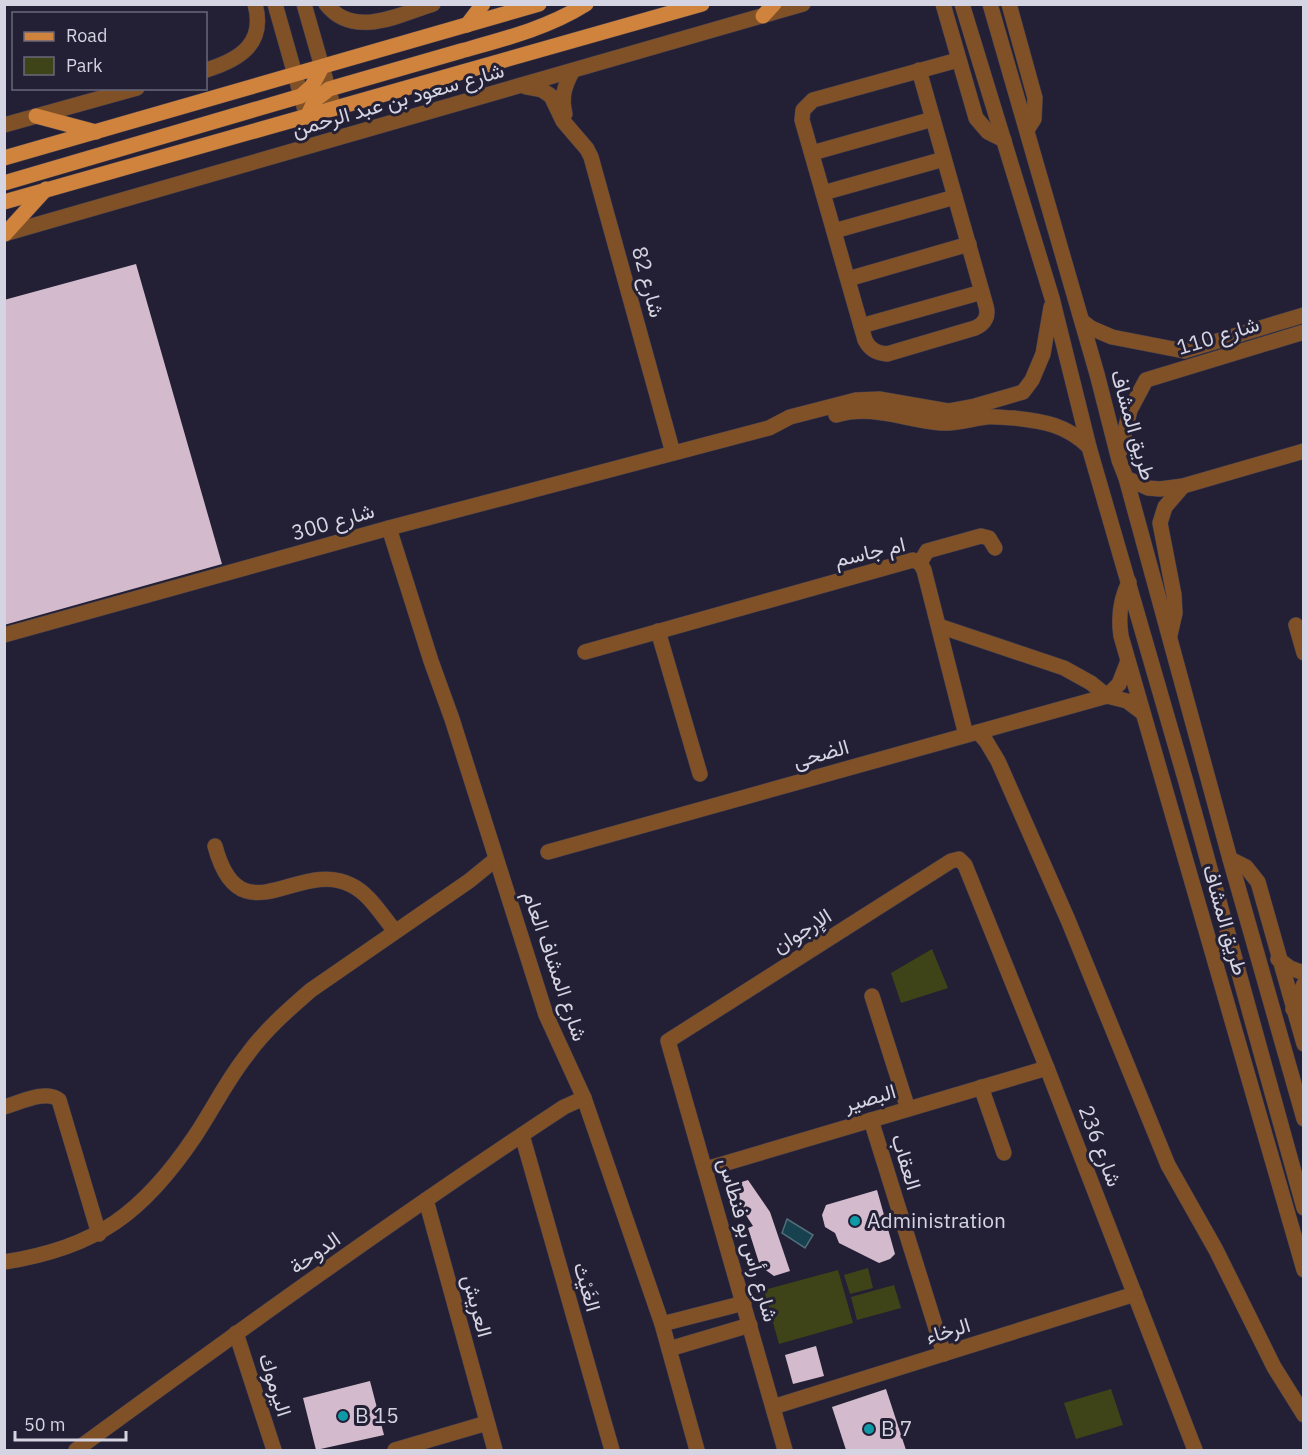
<svg xmlns="http://www.w3.org/2000/svg" width="1308" height="1455" font-family="'IBM Plex Sans',Vazirmatn,sans-serif">
  <style>
    .green { fill: #3e4417 }
    .water { fill: #17414e; stroke: #506d7a; stroke-width: 1.5 }
    .building { fill: #d3bacd }
    .lines { fill: none; stroke-linecap: round; stroke-linejoin: round }
    .minor-casing { stroke: #3f3d51; stroke-width: 16 }
    .major-casing { stroke: #3f3d51; stroke-width: 16 }
    .minor { stroke: #805127; stroke-width: 15 }
    .major { stroke: #d0833c; stroke-width: 15 }
    .culture-dot { fill: #0f9aa8; stroke: #232035; stroke-width: 2 }
    .labels { text-anchor: middle; stroke-width: 6; stroke-linejoin: round; paint-order: stroke }
    .street-label { font-size: 21px; fill: #d4d4e2; stroke: #232035 }
    .poi-label { font-size: 21px; fill: #d4d4e2; stroke: #232035; text-anchor: start }
  </style>
  <rect width="100%" height="100%" fill="#232035"/>
  <g class="green">
    <polygon points="932,949 948,988 901,1003 891,973"/>
    <polygon points="868,1268 873,1288 850,1294 844,1275"/>
    <polygon points="838,1270 853,1323 779,1344 764,1290"/>
    <polygon points="894,1285 901,1308 857,1320 851,1297"/>
    <polygon points="1111,1389 1123,1425 1076,1439 1064,1403"/>
  </g>
  <polygon class="water" points="787,1219 813,1235 805,1248 782,1233"/>
  <g class="building">
    <polygon points="136,264 222,564 4,625 4,300"/>
    <polygon points="748,1180 770,1212 790,1271 774,1276 760,1266 748,1228 753,1226 738,1203 732,1185"/>
    <polygon points="877,1190 895,1254 890,1259 879,1263 839,1243 835,1233 825,1227 822,1215 826,1205"/>
    <polygon points="816,1346 824,1376 793,1384 785,1355"/>
    <polygon points="370,1381 384,1435 316,1450 303,1398"/>
    <polygon points="886,1389 906,1450 846,1450 832,1407"/>
  </g>
  <g class="lines">
    <defs>
      <g id="minor">
        <polyline points="275,4 307,117"/>
        <polyline points="304,4 334,109"/>
        <path d="M 326,4 C 353,39 399,15 433,4"/>
        <polyline points="943,4 976,118 988,132 1004,140"/>
        <polyline points="962,4 1052,298 1089,447 1186,782 1304,1208"/>
        <polyline points="990,4 1097,374 1119,460 1126,478 1230,859 1304,1119"/>
        <polyline points="1009,4 1035,98 1034,119 1027,130"/>
        <path d="M 206,70 C 239,60 266,44 255,4"/>
        <path d="M 919,70 L 986,306 C 989,316 985,324 975,328 L 887,354 C 877,353 870,350 865,340 L 802,120 L 803,110 L 813,100 L 958,60"/>
        <polyline points="526,87 542,90 551,96 563,121 587,149 591,157 673,453"/>
        <path d="M 565,114 C 561,98 564,87 572,72"/>
        <polyline points="4,125 137,88"/>
        <polyline points="812,153 933,119"/>
        <polyline points="823,193 944,159"/>
        <polyline points="834,231 955,197"/>
        <polyline points="4,234 803,4"/>
        <polyline points="848,279 969,244"/>
        <polyline points="1082,321 1091,328 1112,337 1184,351 1304,315"/>
        <polyline points="861,326 982,292"/>
        <path d="M 836,415 C 873,404 904,420 941,423 C 957,424 970,419 986,417 C 995,416 1005,418 1014,418 C 1043,421 1067,425 1089,447"/>
        <polyline points="1120,451 1130,410 1146,380 1304,332"/>
        <polyline points="1126,478 1148,488 1160,489 1183,486 1304,451"/>
        <polyline points="389,528 431,661 452,719 546,1015 584,1098 662,1324 697,1450"/>
        <polyline points="920,563 927,551 981,536 989,538 995,548"/>
        <path d="M 1129,582 C 1120,600 1118,616 1121,636 L 1304,1270"/>
        <polyline points="1296,625 1304,653"/>
        <polyline points="939,626 1064,668 1091,683 1107,696"/>
        <polyline points="658,631 700,774"/>
        <polyline points="4,635 389,528 769,428 790,417 856,400 879,399 948,411 975,406 1023,392 1032,380 1043,354 1051,307"/>
        <polyline points="1170,635 1175,613 1174,595 1160,523 1165,507 1183,486"/>
        <polyline points="585,652 913,560 920,563 924,570 966,735"/>
        <polyline points="1107,696 1119,684 1128,661"/>
        <polyline points="978,732 986,741 998,761 1068,920 1168,1165 1216,1250 1274,1367 1304,1415"/>
        <path d="M 215,846 C 240,940 299,858 351,885 C 370,894 382,916 395,931"/>
        <polyline points="548,852 1107,696 1127,701 1143,713"/>
        <polyline points="1230,859 1246,867 1258,882 1304,1044"/>
        <polyline points="1278,959 1290,968 1304,973"/>
        <polyline points="872,996 908,1109"/>
        <polyline points="1293,1009 1304,984"/>
        <polyline points="981,1087 1004,1153"/>
        <path d="M 4,1107 C 19,1103 46,1089 59,1100 L 99,1234"/>
        <polyline points="871,1120 944,1354"/>
        <polyline points="522,1135 612,1450"/>
        <polyline points="706,1169 1047,1068"/>
        <polyline points="426,1200 495,1450"/>
        <path d="M 4,1262 C 97,1248 144,1212 195,1136 C 213,1109 227,1080 247,1055 C 265,1030 288,1010 311,990 L 469,881 L 496,859"/>
        <polyline points="662,1324 744,1303"/>
        <polyline points="236,1333 274,1450"/>
        <polyline points="669,1349 750,1325"/>
        <polyline points="773,1407 1135,1294"/>
        <path d="M 76,1450 C 236,1333 398,1216 564,1107 L 584,1098"/>
        <polyline points="395,1450 487,1423"/>
        <polyline points="785,1450 668,1041 951,861 959,859 965,865 1047,1068 1195,1450"/>
      </g>
      <g id="major">
        <polyline points="763,16 774,4"/>
        <polyline points="467,25 483,4"/>
        <polyline points="36,116 96,132"/>
        <path d="M 307,117 L 315,100 L 329,89 C 373,76 417,64 461,51 C 504,39 548,28 586,4"/>
        <polyline points="4,158 539,4"/>
        <polyline points="4,183 301,96 312,86 322,67"/>
        <polyline points="4,202 702,4"/>
        <polyline points="5,234 46,189"/>
      </g>
    </defs>
    <use href="#minor" class="minor-casing"/>
    <use href="#major" class="major-casing"/>
    <use href="#minor" class="minor"/>
    <use href="#major" class="major"/>
  </g>
  <g class="culture-dot">
    <circle cx="855" cy="1221" r="6"/>
    <circle cx="343" cy="1416" r="6"/>
    <circle cx="869" cy="1429" r="6"/>
  </g>
  <g class="labels">
    <g class="street-label">
      <text transform="translate(398 100) rotate(-16)" y="7">شارع سعود بن عبد الرحمن</text>
      <text transform="translate(648 282) rotate(75)" y="7">شارع 82</text>
      <text transform="translate(1218 336) rotate(-17)" y="7">شارع 110</text>
      <text transform="translate(1133 425) rotate(74)" y="7">طريق المشاف</text>
      <text transform="translate(333 522) rotate(-16)" y="7">شارع 300</text>
      <text transform="translate(870 552) rotate(-13)" y="7">ام جاسم</text>
      <text transform="translate(821 754) rotate(-16)" y="7">الضحى</text>
      <text transform="translate(1225 920) rotate(74)" y="7">طريق المشاف</text>
      <text transform="translate(802 931) rotate(-32)" y="7">الإرجوان</text>
      <text transform="translate(555 966) rotate(71)" y="7">شارع المشاف العام</text>
      <text transform="translate(870 1098) rotate(-16)" y="7">البصير</text>
      <text transform="translate(1100 1146) rotate(69)" y="7">شارع 236</text>
      <text transform="translate(906 1162) rotate(73)" y="7">العقاب</text>
      <text transform="translate(748 1240) rotate(74)" y="7">شارع رأس بو فنطاس</text>
      <text transform="translate(315 1253) rotate(-35)" y="7">الدوحة</text>
      <text transform="translate(587 1287) rotate(74)" y="7">الغَيْث</text>
      <text transform="translate(477 1306) rotate(75)" y="7">العريش</text>
      <text transform="translate(948 1331) rotate(-17)" y="7">الرخاء</text>
      <text transform="translate(275 1385) rotate(72)" y="7">اليرموك</text>
    </g>
    <g class="poi-label">
      <text x="867" y="1228">Administration</text>
      <text x="355" y="1423">B 15</text>
      <text x="881" y="1436">B 7</text>
    </g>
  </g>
  <rect width="1308" height="1455" fill="none" stroke="#d4d4e2" stroke-width="12"/>
  <rect x="12" y="12" width="195" height="78" fill="#232035" stroke="#6a687a" stroke-width="1.5"/>
  <rect x="24" y="32" width="30" height="9" fill="#d0833c" stroke="#6a687a" stroke-width="1.5"/>
  <text x="66" y="42" font-size="18" fill="#d4d4e2">Road</text>
  <rect x="24" y="57" width="30" height="18" fill="#3e4417" stroke="#6a687a" stroke-width="1.5"/>
  <text x="66" y="72" font-size="18" fill="#d4d4e2">Park</text>
  <path d="M15 1431v9h111v-9" fill="none" stroke="#d4d4e2" stroke-width="3"/>
  <text x="24" y="1431" font-size="18" fill="#d4d4e2" stroke="#232035" stroke-width="4.5" paint-order="stroke">50 m</text>
</svg>
